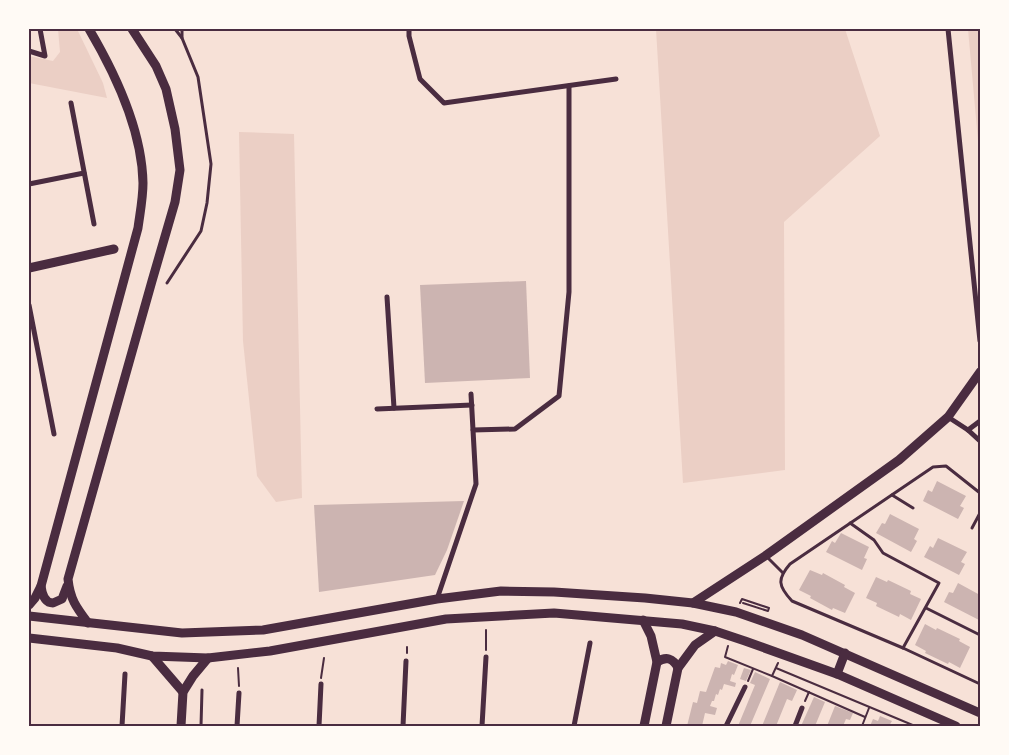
<svg xmlns="http://www.w3.org/2000/svg" width="1009" height="755" font-family="'Roboto Condensed',sans-serif">
  <style>
    .green { fill: #ebcfc5 }
    .building { fill: #ccb4b1 }
    .lines { fill: none; stroke-linecap: round; stroke-linejoin: round }
    .path { stroke: #4a2c40; stroke-width: 2 }
    .service { stroke: #4a2c40; stroke-width: 3 }
    .minor { stroke: #4a2c40; stroke-width: 5 }
    .tertiary { stroke: #4a2c40; stroke-width: 9 }
    .secondary { stroke: #4a2c40; stroke-width: 9 }
    .neatline { fill: none; stroke: #4a2c40; stroke-width: 2 }
  </style>
  <rect width="100%" height="100%" fill="#f7e1d7"/>
  <g class="green">
    <polygon points="58,29 77,29 103,83 107,98 29,83 29,56 53,61 60,52"/>
    <polygon points="656,29 845,29 880,136 784,222 785,470 683,483"/>
    <polygon points="968,29 980,29 980,163"/>
    <polygon points="239,132 294,134 302,498 276,502 257,476 243,341"/>
  </g>
  <g class="building">
    <polygon points="526,281 530,378 425,383 420,285"/>
    <polygon points="937,481 966,496 960,506 964,508 958,519 923,501 928,490 932,492"/>
    <polygon points="464,501 447,550 435,575 319,592 314,505"/>
    <polygon points="890,514 919,529 914,539 917,541 911,552 876,533 882,523 885,524"/>
    <polygon points="841,533 869,547 864,558 867,559 862,570 826,552 832,541 835,543"/>
    <polygon points="938,538 967,552 961,562 965,564 959,575 924,557 930,546 933,548"/>
    <polygon points="810,570 822,575 823,573 845,585 844,587 855,593 845,613 833,608 832,610 810,598 811,596 799,590"/>
    <polygon points="876,577 887,582 888,580 911,591 910,594 921,599 911,620 900,614 899,617 876,606 877,603 866,598"/>
    <polygon points="958,583 980,595 979,620 944,602 949,592 953,593"/>
    <polygon points="925,624 936,630 937,628 960,639 959,641 970,647 960,668 949,662 948,664 925,653 926,651 915,645"/>
    <polygon points="728,661 738,665 734,675 732,674 730,681 736,683 735,687 724,684 722,690 720,689 718,695 716,694 714,701 712,701 710,706 717,708 715,715 705,713 702,726 687,726 693,702 697,703 700,691 706,692 715,667 720,668 721,663 726,665"/>
    <polygon points="744,668 751,670 746,681 740,679"/>
    <polygon points="755,672 770,679 750,726 738,726 755,685 750,683"/>
    <polygon points="780,682 797,690 792,701 787,699 776,726 762,726"/>
    <polygon points="814,697 825,702 815,726 801,726"/>
    <polygon points="835,706 853,713 850,720 846,719 843,726 827,726"/>
    <polygon points="880,716 892,721 889,726 870,726 873,719 878,721"/>
  </g>
  <g class="lines">
    <g class="path">
      <polyline points="740,603 742,599 769,608 768,611 743,603"/>
      <polyline points="728,646 725,657 772,676 778,663"/>
      <polyline points="486,650 486,630"/>
      <polyline points="407,653 407,647"/>
      <polyline points="29,661 30,653"/>
      <polyline points="238,668 239,686"/>
      <polyline points="776,668 915,726"/>
      <polyline points="772,676 865,717"/>
      <polyline points="321,678 324,658"/>
      <polyline points="748,681 753,669"/>
      <polyline points="805,701 809,692"/>
      <polyline points="862,726 869,708"/>
    </g>
    <g class="service">
      <polyline points="175,29 182,38"/>
      <polyline points="167,283 201,231 207,203 211,164 198,77 182,38 182,29"/>
      <path d="M 980,493 L 946,466 L 933,467 L 790,564 C 777,579 778,586 792,601 L 903,648 L 980,684"/>
      <polyline points="892,495 913,508"/>
      <polyline points="850,523 874,540 883,553 939,583 903,648"/>
      <polyline points="972,528 980,513"/>
      <polyline points="767,557 783,573"/>
      <polyline points="926,608 980,635"/>
      <polyline points="201,726 202,690"/>
    </g>
    <g class="minor">
      <polyline points="409,29 409,36 420,79 444,103 616,79"/>
      <polyline points="948,29 980,341"/>
      <polyline points="29,51 45,56 40,29"/>
      <polyline points="71,103 94,224"/>
      <polyline points="29,184 84,173"/>
      <polyline points="387,297 394,408"/>
      <polyline points="29,305 54,434"/>
      <polyline points="377,409 472,405"/>
      <polyline points="948,417 968,430 980,441"/>
      <polyline points="473,430 515,429 559,396 569,292 569,86"/>
      <polyline points="968,430 980,421"/>
      <polyline points="437,599 476,484 471,394"/>
      <polyline points="122,726 125,674"/>
      <polyline points="237,726 239,693"/>
      <polyline points="319,726 321,684"/>
      <polyline points="403,726 406,661"/>
      <polyline points="482,726 486,657"/>
      <polyline points="574,726 590,643"/>
      <polyline points="726,726 745,687"/>
      <polyline points="795,726 802,708"/>
    </g>
    <g class="tertiary">
      <polyline points="29,268 114,249"/>
      <polyline points="693,603 765,556 899,460 948,417 980,372"/>
      <polyline points="643,620 651,636 657,662 644,726"/>
      <polyline points="152,656 183,692"/>
      <path d="M 657,662 C 666,656 673,658 678,668"/>
      <polyline points="181,726 183,692 193,676 208,658"/>
      <polyline points="666,726 678,668 695,645 715,631"/>
    </g>
    <g class="secondary">
      <path d="M 41,586 C 42,594 44,603 53,603 L 62,599 L 67,586"/>
      <path d="M 29,605 L 35,598 L 41,586 L 138,228 C 140,213 143,198 143,183 C 142,130 115,73 89,29"/>
      <polyline points="29,616 182,633 263,630 437,599 501,591 554,592 645,598 693,603 736,612 802,635 980,713"/>
      <path d="M 88,623 C 76,607 70,599 68,579 L 152,281 L 175,202 L 180,170 L 175,129 L 166,89 L 156,66 L 132,29"/>
      <polyline points="29,638 117,648 152,656 208,658 270,651 446,619 554,613 682,624 715,631 745,641 837,674 956,726"/>
      <polyline points="837,674 845,653"/>
    </g>
  </g>
  <rect width="1009" height="755" fill="none" stroke="#fffaf5" stroke-width="60"/>
  <rect x="30" y="30" width="949" height="695" class="neatline"/>
</svg>
